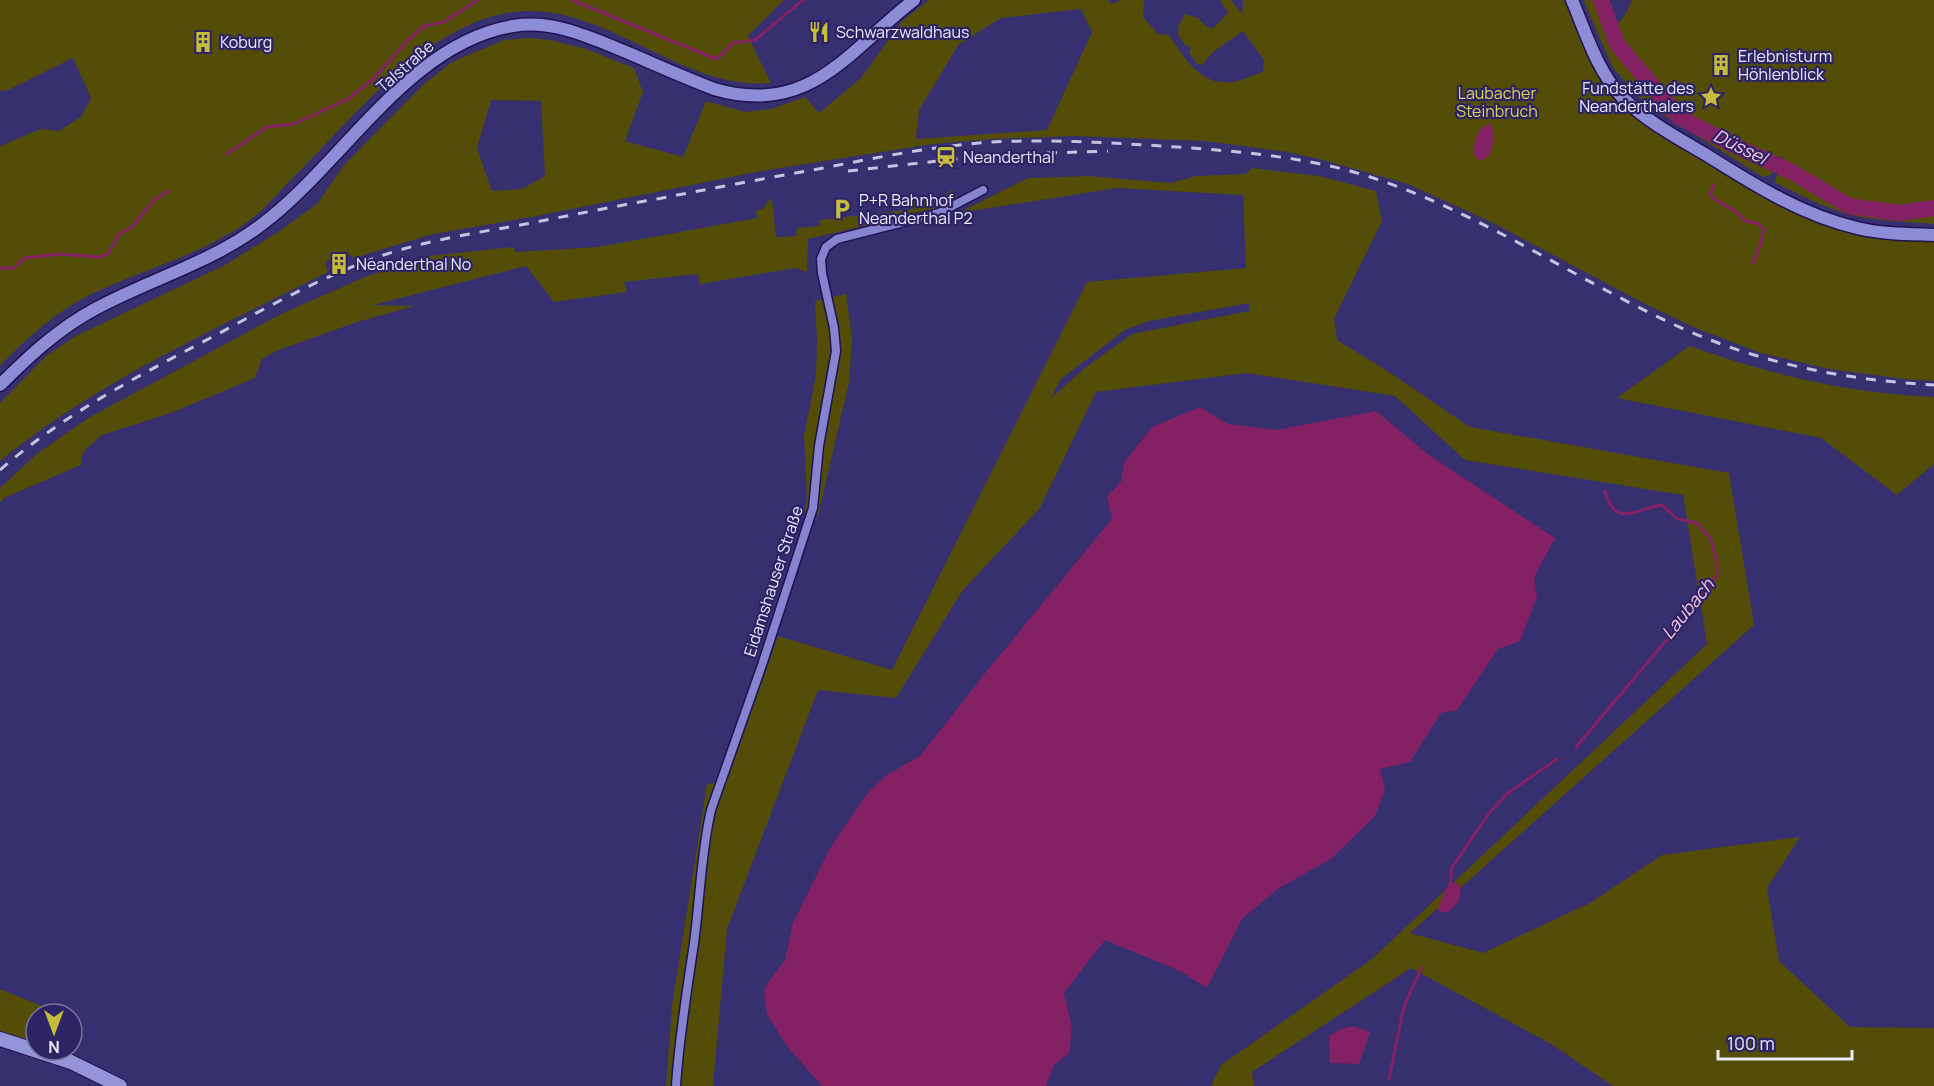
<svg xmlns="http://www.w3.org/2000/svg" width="1934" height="1086" font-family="Manrope,sans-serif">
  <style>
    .green { fill: #534d08; fill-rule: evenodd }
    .water { fill: #842064 }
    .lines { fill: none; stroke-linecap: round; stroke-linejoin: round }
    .stream { stroke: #842064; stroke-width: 3 }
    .river { stroke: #842064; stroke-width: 16 }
    .minor-casing { stroke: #1f1352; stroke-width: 11 }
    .secondary-casing { stroke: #1f1352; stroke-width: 15 }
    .primary-casing { stroke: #1f1352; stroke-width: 16 }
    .minor { stroke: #8684ce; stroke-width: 8 }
    .secondary { stroke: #8e8cd4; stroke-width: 12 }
    .primary { stroke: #9594d9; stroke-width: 14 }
    .rail { stroke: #c5c4de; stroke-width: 3; stroke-dasharray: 10 10; stroke-linecap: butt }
    .labels { text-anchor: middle; stroke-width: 4.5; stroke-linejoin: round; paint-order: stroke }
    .poi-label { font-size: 16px; fill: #eaebfb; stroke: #2c2464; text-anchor: start }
    .street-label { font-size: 16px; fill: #eaebfb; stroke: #2c2464 }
    .park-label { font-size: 16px; fill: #ddd254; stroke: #2c2464 }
    .water-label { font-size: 18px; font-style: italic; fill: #f9c3e1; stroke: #2c2464 }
  </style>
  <rect width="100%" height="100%" fill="#362f70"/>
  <g class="green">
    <path d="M 0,0 L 784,0 L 748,36 L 771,83 C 685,91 611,8 525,11 C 429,15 349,124 285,186 C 273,198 262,212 249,221 C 203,253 155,266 105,288 C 64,305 30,334 0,366 L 0,146 L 41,129 L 59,131 L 81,117 L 91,98 L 73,58 L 8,90 L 0,91 Z"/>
    <path d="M 929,0 L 1108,0 L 1111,4 L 1122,0 L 1144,0 L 1143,17 L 1158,34 L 1169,35 C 1184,57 1200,86 1231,82 C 1241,81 1253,75 1263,72 L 1264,60 L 1243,31 L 1213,52 L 1202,65 L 1197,64 L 1189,52 L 1191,47 L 1186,46 L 1178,35 L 1179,30 L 1178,27 L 1185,14 L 1198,18 L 1207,27 L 1213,28 L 1228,13 L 1220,0 L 1231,0 L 1242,14 L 1243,0 L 1567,0 L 1594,62 L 1659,131 L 1763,197 L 1806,216 L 1934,239 L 1934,381 L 1904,379 L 1829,369 L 1761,353 L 1698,329 L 1647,305 L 1493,223 L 1408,184 L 1323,160 L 1287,152 L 1205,141 L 1074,136 L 992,139 L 933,144 L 767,170 L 537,216 L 433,234 L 354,258 L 345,252 L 325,262 L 328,272 C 216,329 98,381 0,461 L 0,403 L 46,356 L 76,336 L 225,265 L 278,232 L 317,204 L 344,165 L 424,84 L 452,62 L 504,40 L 529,38 L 550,40 L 586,49 L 634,68 L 643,92 L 625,141 L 683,157 L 706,101 L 745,112 L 771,109 L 805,97 L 819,113 L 861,78 L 902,21 ZM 1081,9 L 1092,32 L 1047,130 L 916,139 L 919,110 L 959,44 L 1001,18 ZM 491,100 L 541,101 L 545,176 L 522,189 L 492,191 L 477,148 Z"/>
    <path d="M 1585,0 C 1606,0 1608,10 1616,26 L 1625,15 L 1632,0 L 1934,0 L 1934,224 C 1909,222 1885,221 1860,217 C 1830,211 1802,196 1774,182 L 1785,159 L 1779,156 L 1771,175 L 1763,177 L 1657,111 L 1639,97 L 1613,68 L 1584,2 Z"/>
    <path d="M 1252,168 L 1319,176 L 1376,191 L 1382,221 L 1334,319 L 1337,340 L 1386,370 L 1470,427 L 1729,473 L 1754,625 L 1410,933 L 1483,953 L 1590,903 L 1662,855 L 1800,837 L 1767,888 L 1779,961 L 1850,1027 L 1934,1028 L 1934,1086 L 1613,1086 L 1551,1044 L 1411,968 L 1252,1072 L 1254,1086 L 1211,1086 L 1221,1065 L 1372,959 L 1707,644 L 1683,495 L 1465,460 L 1395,396 L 1247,373 L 1096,392 L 1040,508 L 963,590 L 896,698 L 818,690 L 727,929 L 713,1086 L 666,1086 L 672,1006 L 707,784 L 727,781 L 778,636 L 892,670 L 1087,282 L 1246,268 L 1243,195 L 1117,188 L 958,213 L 1028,178 L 1089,176 L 1171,183 L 1196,176 L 1245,174 ZM 1249,303 L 1249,311 L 1132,334 L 1086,367 L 1051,398 L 1061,379 L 1125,330 L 1149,321 Z"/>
    <polygon points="951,190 959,198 935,209 808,239 807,272 795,268 706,283 700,285 698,274 624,282 627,292 554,302 526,266 373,305 415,306 357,322 276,351 262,359 255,378 171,413 102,435 85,450 81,458 81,465 4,498 0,503 0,488 38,453 90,417 281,314 365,277 429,256 513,247 516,252 598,247 757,218 756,211 763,209 770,199 772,199 776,237 796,236 797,228 819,226 820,220 914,209 914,202 939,200"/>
    <polygon points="846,294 852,339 849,382 818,516 804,513 807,497 804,436 816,375 817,341 815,301"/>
    <path d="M 1689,346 C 1773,375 1845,393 1934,397 L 1934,464 L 1897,495 L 1821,438 L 1617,398 Z"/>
    <polygon points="0,989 62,1014 36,1014 36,1043 0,1032"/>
    <polygon points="72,1018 78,1020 80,1024 72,1054 60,1050 72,1050"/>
  </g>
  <g class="water">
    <path d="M 1490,124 C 1497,135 1493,145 1489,156 L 1482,160 L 1477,159 L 1473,152 C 1476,140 1476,128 1490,124 Z"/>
    <polygon points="1200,407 1228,424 1276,430 1376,411 1429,455 1555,538 1534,577 1537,597 1520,641 1498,649 1457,710 1441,713 1410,762 1380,769 1385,789 1375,816 1331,859 1279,888 1242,919 1207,988 1178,970 1105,940 1064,993 1072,1027 1069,1053 1054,1065 1046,1086 822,1086 786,1045 767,1014 764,991 770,980 785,960 793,923 830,848 866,795 885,776 920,756 986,672 1112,519 1107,496 1121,482 1124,463 1152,427"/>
    <path d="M 1449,883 L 1457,883 L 1460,885 C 1462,899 1457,906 1446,913 L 1437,910 Z"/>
    <polygon points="1353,1026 1370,1032 1359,1064 1330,1063 1329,1036 1341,1029"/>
  </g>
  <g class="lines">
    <g class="stream">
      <polyline points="572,0 716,59 726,51 732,43 755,40 803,0"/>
      <polyline points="227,154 267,127 294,124 348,99 373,79 409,39 424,26 444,22 478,0"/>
      <path d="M 1714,185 L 1710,194 C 1722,209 1735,205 1743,220 L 1759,224 L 1764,229 L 1760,246 L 1753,263"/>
      <polyline points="0,268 14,268 24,258 60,254 99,257 108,254 119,234 132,227 155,199 169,191"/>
      <path d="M 1576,747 L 1686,617 L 1717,575 L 1716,559 L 1711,539 L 1697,523 L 1677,519 L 1662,505 C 1636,508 1616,530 1605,491"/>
      <polyline points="1450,886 1452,867 1490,812 1508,793 1557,759"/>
      <polyline points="1389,1079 1404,1006 1422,967"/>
    </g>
    <polyline class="river" points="1601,0 1617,44 1679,117 1731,144 1792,172 1849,206 1899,213 1934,208"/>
    <defs>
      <path id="minor" d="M 676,1086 C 679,1038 687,991 694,943 C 700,899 701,853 711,810 L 762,665 L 813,508 L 819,446 L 836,351 L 834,328 L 822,273 L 821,259 L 826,247 L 837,239 L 939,213 L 983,190"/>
      <g id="secondary">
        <path d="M 1572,0 C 1586,33 1597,71 1622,97 C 1646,121 1676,137 1705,154 C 1753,184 1801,215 1857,228 C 1882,234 1908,234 1934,235"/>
        <path d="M 0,385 C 29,356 58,329 95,309 C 150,279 211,263 261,225 C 342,165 408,43 513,26 C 554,19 594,39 631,54 C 658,66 686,78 714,89 C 810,117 848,51 914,0"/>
      </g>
      <polyline id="primary" points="0,1039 71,1062 120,1086"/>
    </defs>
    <use href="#minor" class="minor-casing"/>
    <use href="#secondary" class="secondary-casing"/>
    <use href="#primary" class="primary-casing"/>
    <use href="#minor" class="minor"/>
    <use href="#secondary" class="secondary"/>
    <use href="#primary" class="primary"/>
    <g class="rail">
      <polyline points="848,171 992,155 1108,151"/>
      <path d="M 0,470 C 65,413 142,374 218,334 C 269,306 320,278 375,258 C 420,242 468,234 515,226 C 563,217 610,207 657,199 C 714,188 772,177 829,167 C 883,156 937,146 992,142 C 1054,139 1115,143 1177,147 C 1235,151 1294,156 1350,171 C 1466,203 1567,275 1675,325 C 1757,363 1844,380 1934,385"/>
    </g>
  </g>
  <defs>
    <symbol id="restaurant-bare" viewBox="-9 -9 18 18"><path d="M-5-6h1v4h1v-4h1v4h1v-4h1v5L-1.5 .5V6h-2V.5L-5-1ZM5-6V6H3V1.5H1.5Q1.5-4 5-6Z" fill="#c7bb3c" stroke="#2c2464" stroke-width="2.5" paint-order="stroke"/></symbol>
    <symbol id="building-bare" viewBox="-9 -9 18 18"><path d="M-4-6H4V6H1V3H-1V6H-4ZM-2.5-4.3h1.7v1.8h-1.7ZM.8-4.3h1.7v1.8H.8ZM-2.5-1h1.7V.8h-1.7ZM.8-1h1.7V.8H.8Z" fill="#c7bb3c" stroke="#2c2464" stroke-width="2.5" paint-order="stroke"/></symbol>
    <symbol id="sight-bare" viewBox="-9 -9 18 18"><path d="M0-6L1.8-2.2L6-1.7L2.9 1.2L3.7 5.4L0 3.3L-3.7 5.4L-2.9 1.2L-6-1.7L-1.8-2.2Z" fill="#c7bb3c" stroke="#2c2464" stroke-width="2.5" paint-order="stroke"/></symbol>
    <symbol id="station-bare" viewBox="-9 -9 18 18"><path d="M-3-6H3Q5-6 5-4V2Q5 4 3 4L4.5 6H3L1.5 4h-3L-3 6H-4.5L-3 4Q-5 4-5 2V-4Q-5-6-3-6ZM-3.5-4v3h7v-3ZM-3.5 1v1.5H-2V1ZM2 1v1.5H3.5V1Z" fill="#c7bb3c" stroke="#2c2464" stroke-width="2.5" paint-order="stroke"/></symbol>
    <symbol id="parking-bare" viewBox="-9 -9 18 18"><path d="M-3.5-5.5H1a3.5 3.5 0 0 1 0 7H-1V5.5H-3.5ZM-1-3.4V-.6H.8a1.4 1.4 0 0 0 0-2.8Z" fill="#c7bb3c" stroke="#2c2464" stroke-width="2.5" paint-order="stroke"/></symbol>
  </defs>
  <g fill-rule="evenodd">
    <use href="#restaurant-bare" x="804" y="17" width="30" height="30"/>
    <use href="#building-bare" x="188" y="27" width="30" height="30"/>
    <use href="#building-bare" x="1706" y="50" width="30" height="30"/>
    <use href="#sight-bare" x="1696" y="82" width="30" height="30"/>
    <use href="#station-bare" x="931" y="142" width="30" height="30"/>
    <use href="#parking-bare" x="827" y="194" width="30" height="30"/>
    <use href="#building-bare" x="324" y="249" width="30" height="30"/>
  </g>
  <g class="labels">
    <g class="poi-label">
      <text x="836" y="38">Schwarzwaldhaus</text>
      <text x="220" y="48">Koburg</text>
      <text x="1738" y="62">Erlebnisturm<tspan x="1738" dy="18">Höhlenblick</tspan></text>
      <text x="1694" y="94" text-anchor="end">Fundstätte des<tspan x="1694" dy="18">Neanderthalers</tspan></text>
      <text x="963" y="163">Neanderthal</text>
      <text x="859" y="206">P+R Bahnhof<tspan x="859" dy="18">Neanderthal P2</tspan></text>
      <text x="356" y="270">Neanderthal No</text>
    </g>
    <g class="street-label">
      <text transform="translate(405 66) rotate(-41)" y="6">Talstraße</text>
      <text transform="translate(773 581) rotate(-72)" y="6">Eidamshauser Straße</text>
    </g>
    <g class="park-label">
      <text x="1497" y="99">Laubacher<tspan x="1497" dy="18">Steinbruch</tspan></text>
    </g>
    <g class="water-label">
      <text transform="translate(1740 147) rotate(26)" y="6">Düssel</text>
      <text transform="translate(1688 609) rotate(-51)" y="6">Laubach</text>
    </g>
  </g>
  <g transform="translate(54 1032) rotate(180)"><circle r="28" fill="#2c2464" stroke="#7874a0" stroke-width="1.5"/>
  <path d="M0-4.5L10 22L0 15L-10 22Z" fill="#c7bb3c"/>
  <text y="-9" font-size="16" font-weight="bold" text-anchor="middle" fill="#eaebfb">N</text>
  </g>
  <path d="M1718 1050v9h134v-9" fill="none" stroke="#eaebfb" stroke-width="3"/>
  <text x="1727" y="1050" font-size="18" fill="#eaebfb" stroke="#2c2464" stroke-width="4.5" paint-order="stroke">100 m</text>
</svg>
